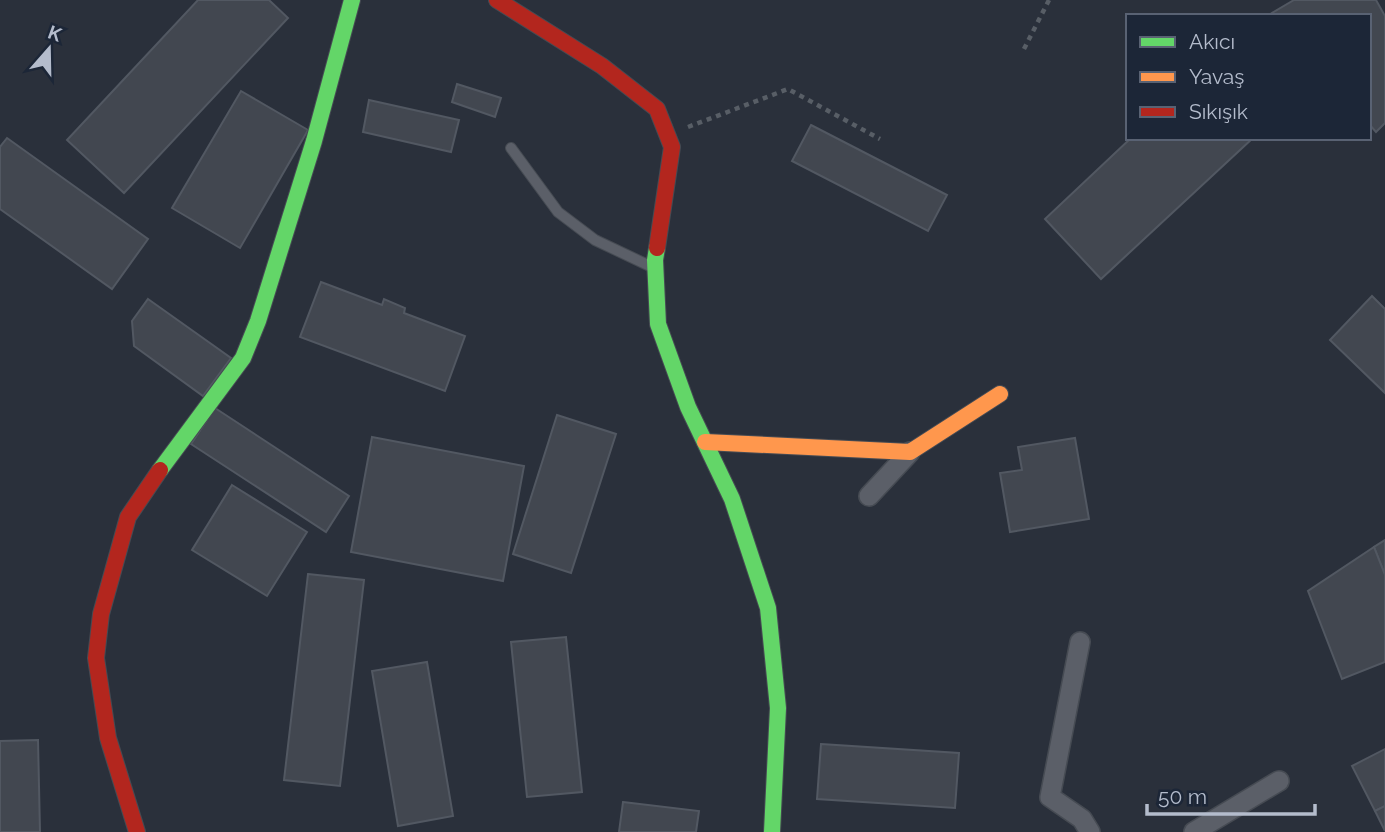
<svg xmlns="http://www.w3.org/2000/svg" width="1385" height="832" font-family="Raleway,sans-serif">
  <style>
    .building { fill: #424750; stroke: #525862; stroke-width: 2 }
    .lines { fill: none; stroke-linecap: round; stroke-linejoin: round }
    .lane-casing { stroke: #464b53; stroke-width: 12 }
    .street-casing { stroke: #464b53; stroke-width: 22 }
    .fast-casing { stroke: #464b53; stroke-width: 18 }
    .slow-casing { stroke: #464b53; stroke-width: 18 }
    .jam-casing { stroke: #464b53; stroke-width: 18 }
    .path { stroke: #585e66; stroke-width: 4.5; stroke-dasharray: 5 5; stroke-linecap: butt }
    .lane { stroke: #5b5f68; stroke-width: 10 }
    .street { stroke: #5b5f68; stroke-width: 19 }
    .fast { stroke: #63d668; stroke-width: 16 }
    .slow { stroke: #ff974d; stroke-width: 16 }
    .jam { stroke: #b3261e; stroke-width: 16 }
  </style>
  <rect width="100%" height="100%" fill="#2a303b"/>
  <g class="building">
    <polygon points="198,0 269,0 288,18 124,193 67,140"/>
    <polygon points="1294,0 1376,0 1385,16 1385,123 1376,132 1369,124 1369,16 1275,16 1272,13"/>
    <polygon points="457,84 501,98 495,117 452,102"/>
    <polygon points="241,91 308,130 240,248 172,208"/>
    <polygon points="369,100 459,120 451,152 363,132"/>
    <polygon points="811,125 947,195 928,231 792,161"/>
    <polygon points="7,138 148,239 112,289 0,209 0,147"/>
    <polygon points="1131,138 1253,138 1101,279 1045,219"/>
    <polygon points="321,282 382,305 384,299 405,308 404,313 465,336 445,391 300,337"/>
    <polygon points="1372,296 1385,309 1385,393 1330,340"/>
    <polygon points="148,299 231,358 203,396 134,346 132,321"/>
    <polygon points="215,408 349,496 326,532 191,444"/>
    <polygon points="557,415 616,434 571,573 513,554"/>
    <polygon points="372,437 524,466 503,581 351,552"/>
    <polygon points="1075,438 1089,519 1010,532 1000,473 1022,470 1018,447"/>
    <polygon points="232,485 307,532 267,596 192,550"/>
    <polygon points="1385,540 1385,575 1374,547"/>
    <polygon points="1374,547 1385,575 1385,662 1342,679 1308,591"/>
    <polygon points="308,574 364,580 340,786 284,780"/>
    <polygon points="566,637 582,792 527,797 511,642"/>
    <polygon points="427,662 453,816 398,826 372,671"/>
    <polygon points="38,740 40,832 0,832 0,741"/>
    <polygon points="821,744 959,753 955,808 817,799"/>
    <polygon points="1385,749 1385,806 1375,811 1352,766"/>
    <polygon points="623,802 699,811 696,832 619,832"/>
    <polygon points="1385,806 1385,831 1375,811"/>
  </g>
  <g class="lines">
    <defs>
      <polyline id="lane" points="511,148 558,212 595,240 652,267"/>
      <g id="street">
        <polyline points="869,496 910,452"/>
        <polyline points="1080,642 1050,797 1082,819 1090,832"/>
        <polyline points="1194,832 1279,781"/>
      </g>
      <g id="fast">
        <polyline points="657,248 655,260 658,324 688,407 732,499 768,608 778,708 772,832"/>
        <polyline points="160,470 243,358 258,321 314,141 352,0"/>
      </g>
      <polyline id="slow" points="705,442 910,452 1000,394"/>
      <g id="jam">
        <polyline points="497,0 602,66 657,109 672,147 657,248"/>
        <polyline points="137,832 108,738 96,658 101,614 128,517 160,470"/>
      </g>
    </defs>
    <use href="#lane" class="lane-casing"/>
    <use href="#street" class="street-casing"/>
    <use href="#fast" class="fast-casing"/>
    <use href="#slow" class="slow-casing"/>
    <use href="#jam" class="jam-casing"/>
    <g class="path">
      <polyline points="1024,49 1049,0"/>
      <polyline points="688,127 788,89 880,139"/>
    </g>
    <use href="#lane" class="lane"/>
    <use href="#street" class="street"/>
    <use href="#fast" class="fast"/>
    <use href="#slow" class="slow"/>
    <use href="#jam" class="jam"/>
  </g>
  <rect x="1126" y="14" width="245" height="126" fill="#1c2637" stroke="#596273" stroke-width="2"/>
  <rect x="1140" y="37" width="35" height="10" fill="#63d668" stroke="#596273" stroke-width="2"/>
  <text x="1189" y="49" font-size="21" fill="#b4bccc">Akıcı</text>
  <rect x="1140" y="72" width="35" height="10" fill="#ff974d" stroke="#596273" stroke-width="2"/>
  <text x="1189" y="84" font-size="21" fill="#b4bccc">Yavaş</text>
  <rect x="1140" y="107" width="35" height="10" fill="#b3261e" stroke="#596273" stroke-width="2"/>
  <text x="1189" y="119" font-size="21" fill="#b4bccc">Sıkışık</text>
  <g transform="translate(49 49) rotate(20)" stroke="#1c2637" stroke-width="5" paint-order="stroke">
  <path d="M0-5L12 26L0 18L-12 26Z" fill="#b4bccc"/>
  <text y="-10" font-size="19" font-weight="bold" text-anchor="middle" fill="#b4bccc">K</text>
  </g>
  <path d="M1147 804v10h168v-10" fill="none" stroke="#b4bccc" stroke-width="3.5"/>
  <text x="1158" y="804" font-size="21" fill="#b4bccc" stroke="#1c2637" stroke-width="5" paint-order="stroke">50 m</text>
</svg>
